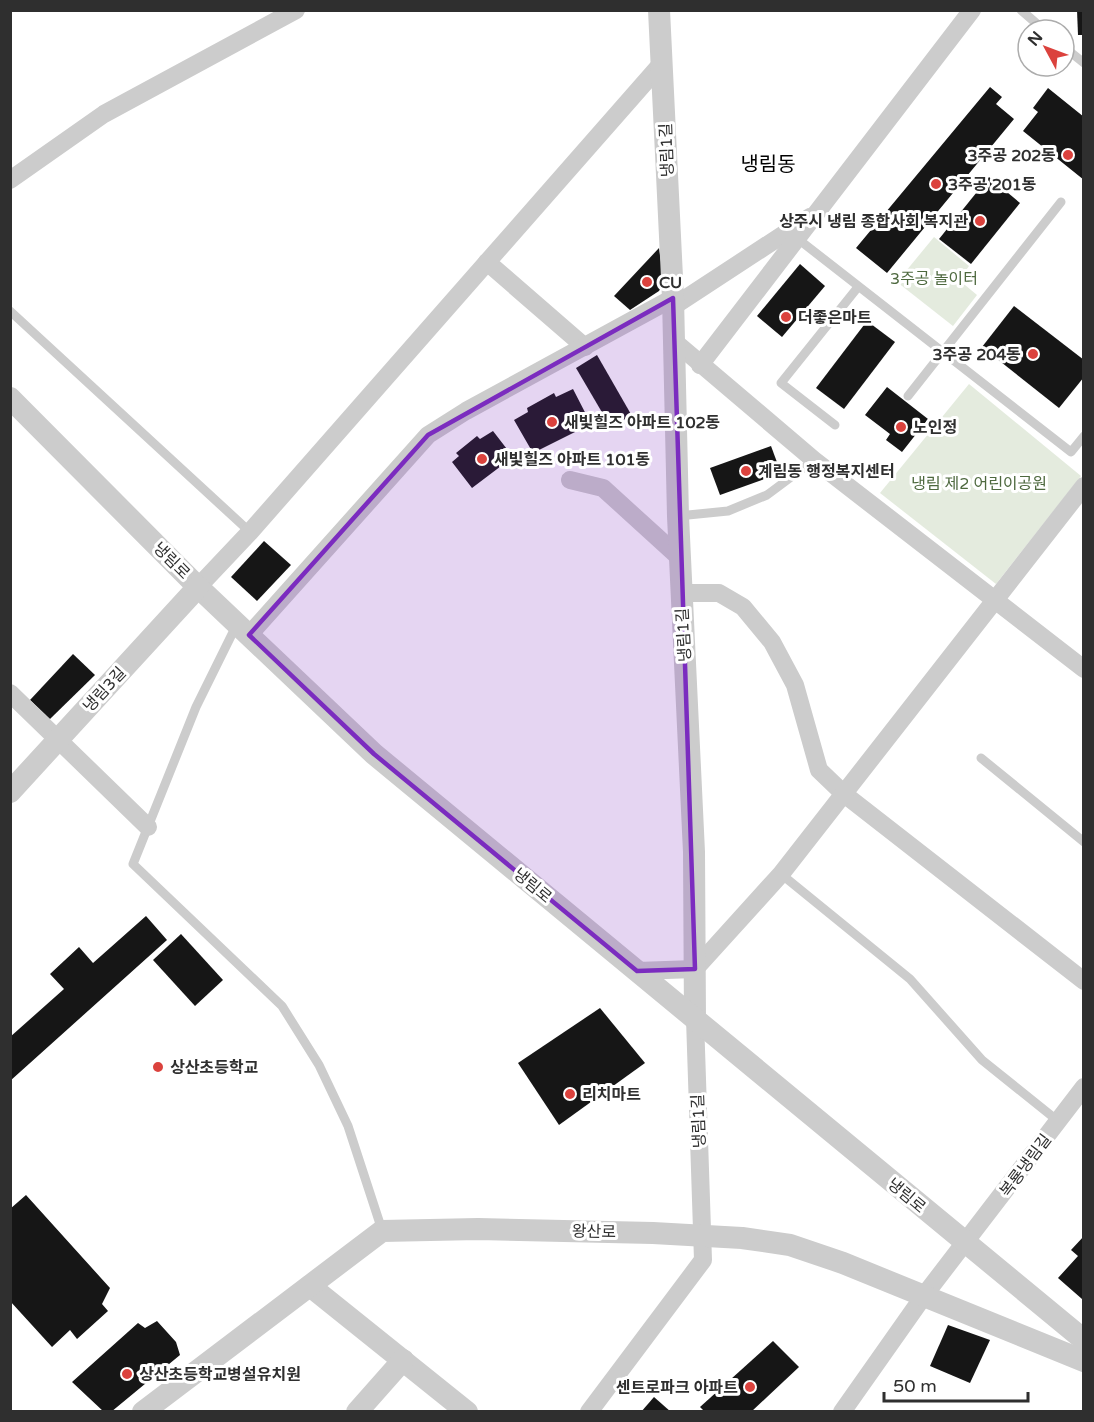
<svg xmlns="http://www.w3.org/2000/svg" width="1094" height="1422" font-family="'Varela Round','Noto Sans KR',sans-serif">
  <style>
    .green { fill: #e4ebde }
    .building { fill: #161616 }
    .lines { fill: none; stroke-linecap: round; stroke-linejoin: round }
    .service { stroke: #ccc; stroke-width: 9 }
    .minor { stroke: #ccc; stroke-width: 18 }
    .tertiary { stroke: #ccc; stroke-width: 22 }
    .marked { fill: #7b2cbf; fill-opacity: 0.2; stroke: #7b2cbf; stroke-width: 4.5; stroke-linejoin: round }
    .poi-dot { fill: #db423d; stroke: #fff; stroke-width: 2 }
    .labels { text-anchor: middle; stroke-width: 6; stroke-linejoin: round; paint-order: stroke }
    .street-label { font-size: 16px; fill: #2f2f2f; stroke: #fff }
    .poi-label { font-size: 16px; font-weight: bold; fill: #2f2f2f; stroke: #fff; text-anchor: start }
    .park-label { font-size: 16px; fill: #4e693f; stroke: #fff }
    .quarter-label { font-size: 20px; fill: #000; stroke: #fff }
  </style>
  <rect width="100%" height="100%" fill="#fff"/>
  <g class="green">
    <polygon points="934,237 969,266 959,280 977,295 953,326 897,282"/>
    <polygon points="969,384 1081,476 996,584 880,493"/>
  </g>
  <g class="building">
    <polygon points="1077,10 1084,10 1084,35 1078,35"/>
    <polygon points="990,87 1002,97 996,104 1014,119 887,273 856,248"/>
    <polygon points="1048,88 1084,117 1084,180 1023,131 1038,112 1033,108"/>
    <polygon points="989,177 1020,203 971,264 939,239"/>
    <polygon points="659,248 664,282 659,291 630,310 614,296"/>
    <polygon points="800,264 825,286 782,337 757,316"/>
    <polygon points="1014,306 1084,360 1084,377 1059,408 982,347"/>
    <polygon points="867,321 895,342 844,409 816,388"/>
    <polygon points="597,355 632,416 610,426 576,368"/>
    <polygon points="887,387 928,419 902,452 886,440 890,434 865,415"/>
    <polygon points="573,389 591,424 533,453 514,420 528,412 527,408 554,393 556,397"/>
    <polygon points="493,431 513,457 472,488 452,462 459,456 456,453 477,436 480,439"/>
    <polygon points="771,446 781,473 720,495 710,468"/>
    <polygon points="264,541 291,565 257,601 231,577"/>
    <polygon points="73,654 95,675 50,719 30,700"/>
    <polygon points="146,916 167,940 10,1081 10,1037 64,989 50,974 79,947 93,963"/>
    <polygon points="181,934 223,980 195,1006 153,960"/>
    <polygon points="600,1008 645,1063 559,1125 518,1063"/>
    <polygon points="26,1195 110,1288 102,1304 108,1311 77,1339 70,1330 52,1347 10,1301 10,1209"/>
    <polygon points="1084,1236 1084,1298 1082,1299 1058,1278 1078,1256 1071,1250"/>
    <polygon points="157,1321 176,1342 180,1355 111,1412 104,1412 72,1382 138,1323 145,1328"/>
    <polygon points="948,1325 990,1340 970,1383 930,1366"/>
    <polygon points="773,1341 799,1367 751,1412 705,1412 700,1407"/>
    <polygon points="654,1397 671,1412 641,1412"/>
  </g>
  <g class="lines">
    <g class="service">
      <polyline points="1021,10 1044,30"/>
      <polyline points="1064,47 1084,63"/>
      <polyline points="798,239 1071,452 1084,436"/>
      <polyline points="10,311 250,532"/>
      <polyline points="908,396 1061,202"/>
      <polyline points="835,425 781,383 858,287"/>
      <polyline points="678,516 728,511 767,495 814,460"/>
      <polyline points="237,624 196,707 133,864 282,1006 319,1065 348,1126 382,1230"/>
      <polyline points="981,758 1084,842"/>
      <polyline points="781,874 910,979 982,1060 1058,1121"/>
    </g>
    <g class="minor">
      <polyline points="10,180 104,114 296,10"/>
      <polyline points="487,262 585,347"/>
      <polyline points="674,306 810,217"/>
      <polyline points="675,342 814,460 1084,669"/>
      <polyline points="700,365 972,10"/>
      <polyline points="570,480 603,488 680,558"/>
      <polyline points="198,587 250,532 662,63"/>
      <polyline points="681,593 719,593 743,607 772,642 795,685 819,770 844,794 1084,981"/>
      <polyline points="249,635 428,435 466,411 673,298"/>
      <polyline points="10,693 148,827"/>
      <polyline points="637,971 695,969 781,874 1084,486"/>
      <polyline points="589,1412 703,1260 695,1019"/>
      <polyline points="842,1412 923,1297 1084,1087"/>
    </g>
    <g class="tertiary">
      <polyline points="659,10 673,298 678,516 694,852 695,1019"/>
      <polyline points="10,398 198,587 374,754 1084,1340"/>
      <polyline points="10,792 198,587"/>
      <polyline points="310,1286 467,1412"/>
      <polyline points="143,1412 382,1231 478,1229 653,1233 742,1238 790,1245 843,1263 1084,1361"/>
      <polyline points="357,1412 403,1360"/>
    </g>
  </g>
  <path class="marked" d="M 673,298 L 695,969 L 637,971 L 374,754 L 249,635 L 428,435 Z"/>
  <g class="poi-dot">
    <circle cx="1068" cy="155" r="6"/>
    <circle cx="936" cy="184" r="6"/>
    <circle cx="980" cy="221" r="6"/>
    <circle cx="647" cy="282" r="6"/>
    <circle cx="786" cy="317" r="6"/>
    <circle cx="1033" cy="354" r="6"/>
    <circle cx="552" cy="422" r="6"/>
    <circle cx="901" cy="427" r="6"/>
    <circle cx="482" cy="459" r="6"/>
    <circle cx="746" cy="471" r="6"/>
    <circle cx="158" cy="1067" r="6"/>
    <circle cx="570" cy="1094" r="6"/>
    <circle cx="127" cy="1374" r="6"/>
    <circle cx="750" cy="1387" r="6"/>
  </g>
  <g class="labels">
    <g class="street-label">
      <text transform="translate(666 150) rotate(-92)" y="6">냉림1길</text>
      <text transform="translate(172 560) rotate(45)" y="6">냉림로</text>
      <text transform="translate(683 635) rotate(-93)" y="6">냉림1길</text>
      <text transform="translate(104 689) rotate(-47)" y="6">냉림3길</text>
      <text transform="translate(533 885) rotate(40)" y="6">냉림로</text>
      <text transform="translate(698 1121) rotate(-92)" y="6">냉림1길</text>
      <text transform="translate(1025 1165) rotate(-53)" y="6">복룡냉림길</text>
      <text transform="translate(907 1195) rotate(40)" y="6">냉림로</text>
      <text transform="translate(594 1231) rotate(1)" y="6">왕산로</text>
    </g>
    <g class="poi-label">
      <text x="1056" y="161" text-anchor="end">3주공 202동</text>
      <text x="948" y="190">3주공 201동</text>
      <text x="968" y="227" text-anchor="end">상주시 냉림 종합사회 복지관</text>
      <text x="659" y="288">CU</text>
      <text x="798" y="323">더좋은마트</text>
      <text x="1021" y="360" text-anchor="end">3주공 204동</text>
      <text x="564" y="428">새빛힐즈 아파트 102동</text>
      <text x="913" y="433">노인정</text>
      <text x="494" y="465">새빛힐즈 아파트 101동</text>
      <text x="758" y="477">계림동 행정복지센터</text>
      <text x="170" y="1073">상산초등학교</text>
      <text x="582" y="1100">리치마트</text>
      <text x="139" y="1380">상산초등학교병설유치원</text>
      <text x="738" y="1393" text-anchor="end">센트로파크 아파트</text>
    </g>
    <g class="park-label">
      <text x="934" y="284">3주공 놀이터</text>
      <text x="979" y="489">냉림 제2 어린이공원</text>
    </g>
    <g class="quarter-label">
      <text x="768" y="171">냉림동</text>
    </g>
  </g>
  <rect width="1094" height="1422" fill="none" stroke="#2f2f2f" stroke-width="24"/>
  <g transform="translate(1046 48) rotate(311)"><circle r="28" fill="#ffffff" stroke="#acacac" stroke-width="1.5"/>
  <path d="M0-4.5L10 22L0 15L-10 22Z" fill="#db423d"/>
  <text y="-9" font-size="16" font-weight="bold" text-anchor="middle" fill="#2f2f2f">N</text>
  </g>
  <path d="M884 1392v9h144v-9" fill="none" stroke="#2f2f2f" stroke-width="3"/>
  <text x="893" y="1392" font-size="18" fill="#2f2f2f" stroke="#ffffff" stroke-width="4.5" paint-order="stroke">50 m</text>
</svg>
